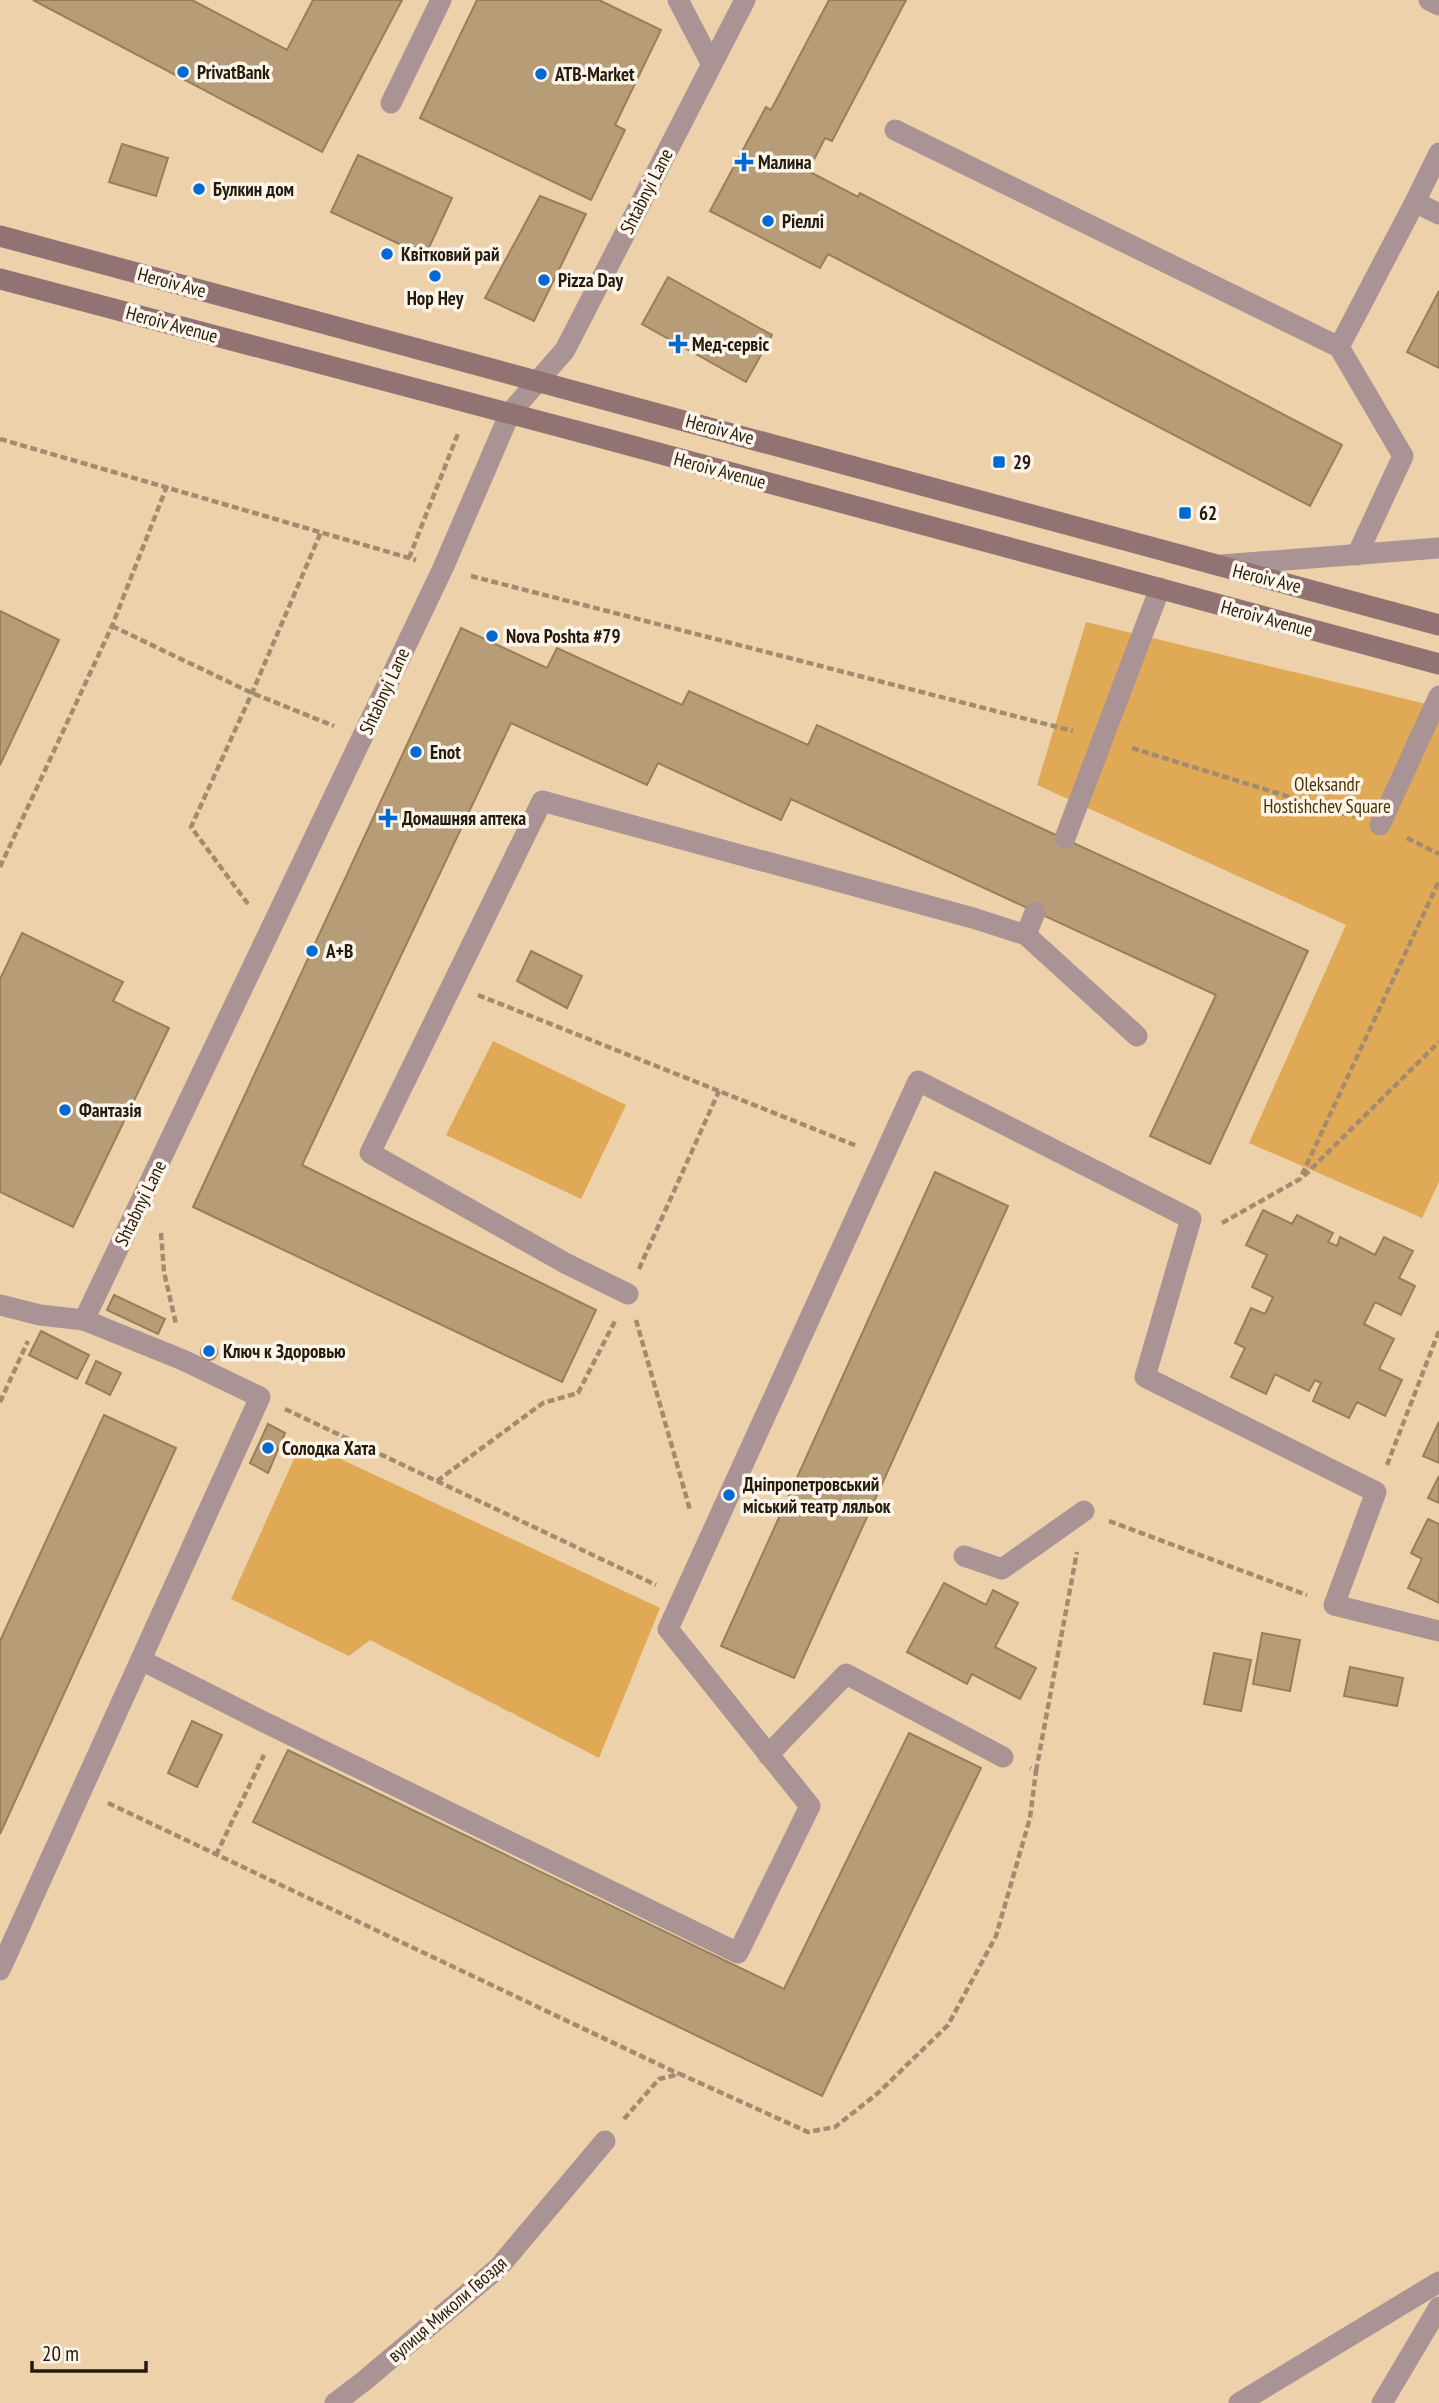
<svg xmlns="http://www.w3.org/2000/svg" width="1439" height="2403" font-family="'PT Sans Narrow',sans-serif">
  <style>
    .green { fill: #e0a956 }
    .building { fill: #b79c78; stroke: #987f5b; stroke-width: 2 }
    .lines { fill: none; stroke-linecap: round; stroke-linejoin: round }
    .path { stroke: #a28c6f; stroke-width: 4.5; stroke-dasharray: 7 3.5; stroke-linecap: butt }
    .service { stroke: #a99394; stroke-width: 21 }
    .minor { stroke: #a99394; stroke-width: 21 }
    .tertiary { stroke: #a99394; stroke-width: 21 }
    .secondary { stroke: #927374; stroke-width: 21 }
    .poi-dot { fill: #006ad2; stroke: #fef5ea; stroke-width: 2.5 }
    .labels { text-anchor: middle; stroke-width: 7; stroke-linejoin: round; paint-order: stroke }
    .poi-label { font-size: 19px; font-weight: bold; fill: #251b0d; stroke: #fef5ea; text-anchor: start }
    .street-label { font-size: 19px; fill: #251b0d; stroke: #fef5ea }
    .park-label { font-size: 19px; fill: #4c3203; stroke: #fef5ea }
  </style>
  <rect width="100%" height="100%" fill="#edd1ab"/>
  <g class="green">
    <polygon points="1086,622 1439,707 1439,1182 1422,1218 1249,1143 1346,925 1037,785"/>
    <polygon points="493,1041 626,1105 581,1199 446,1135"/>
    <polygon points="302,1441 660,1608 599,1758 370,1640 349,1656 231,1599"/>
  </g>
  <g class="building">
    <polygon points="33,0 192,0 287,50 313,0 402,0 322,152"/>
    <polygon points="477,0 599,0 661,30 615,125 625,130 591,200 420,118"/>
    <polygon points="829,0 906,0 832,141 825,138 808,171 858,197 860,193 1342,445 1310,506 828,254 820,268 710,211 766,107 771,110"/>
    <polygon points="122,144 168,158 156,196 109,182"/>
    <polygon points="358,155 452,198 425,256 331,212"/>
    <polygon points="540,196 586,214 534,321 485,298"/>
    <polygon points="668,277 772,335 746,382 642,324"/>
    <polygon points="1439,291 1439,368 1407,352"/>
    <polygon points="0,611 59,640 0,765"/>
    <polygon points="461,628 547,668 557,648 682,705 689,691 808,745 817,725 1308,951 1210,1164 1150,1136 1216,995 791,799 781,820 658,763 647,785 511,723 302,1165 596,1310 562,1382 193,1207"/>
    <polygon points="22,933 123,982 113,1001 169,1028 73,1227 0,1192 0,979"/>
    <polygon points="531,951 582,976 567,1008 517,981"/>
    <polygon points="935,1172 1008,1206 794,1678 721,1646"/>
    <polygon points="1263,1210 1292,1224 1297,1215 1333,1233 1328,1242 1337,1246 1340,1237 1375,1255 1384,1237 1413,1251 1399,1278 1415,1286 1401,1315 1375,1302 1364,1324 1394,1339 1379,1369 1402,1380 1385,1416 1357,1402 1349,1418 1313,1401 1321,1383 1315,1380 1309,1391 1275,1374 1266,1394 1231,1377 1245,1348 1235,1343 1251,1308 1265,1314 1273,1297 1252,1287 1267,1255 1246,1245"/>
    <polygon points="114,1295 165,1319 158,1334 107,1310"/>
    <polygon points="41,1331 89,1355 77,1379 29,1355"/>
    <circle cx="209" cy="1352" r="8"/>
    <polygon points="96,1361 121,1373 110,1395 86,1383"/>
    <polygon points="104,1415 176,1448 0,1834 0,1641"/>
    <polygon points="1439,1422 1439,1463 1423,1456"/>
    <polygon points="268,1424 285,1433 268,1473 250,1463"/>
    <polygon points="1439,1476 1439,1503 1428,1498"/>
    <polygon points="1428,1519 1439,1524 1439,1603 1408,1588 1422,1559 1411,1553"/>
    <polygon points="944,1583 986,1605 993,1590 1018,1603 995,1647 1036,1668 1020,1699 972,1674 967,1684 907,1652"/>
    <polygon points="1262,1633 1300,1640 1290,1691 1253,1684"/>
    <polygon points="1214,1653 1251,1660 1241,1711 1204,1704"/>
    <polygon points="1350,1667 1403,1678 1397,1706 1344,1696"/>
    <polygon points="192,1721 222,1735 197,1787 168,1773"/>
    <polygon points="909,1733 981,1768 822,2096 253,1822 288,1750 784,1989"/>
  </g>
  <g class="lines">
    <g class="path">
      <polyline points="0,439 416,560"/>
      <polyline points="409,558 459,431"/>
      <polyline points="471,576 1073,731"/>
      <polyline points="112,626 252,693 334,726"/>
      <polyline points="1132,748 1354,817"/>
      <polyline points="1407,838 1439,854"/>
      <polyline points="0,867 112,626 167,486"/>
      <polyline points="248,904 191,827 252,693 321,532"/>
      <polyline points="478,995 857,1146"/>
      <polyline points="1304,1176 1439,1042"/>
      <polyline points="1222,1223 1300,1179 1439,881"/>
      <polyline points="161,1233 164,1272 176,1324"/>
      <polyline points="639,1269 719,1091"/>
      <polyline points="636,1320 690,1510"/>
      <polyline points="0,1402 28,1341"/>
      <polyline points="285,1409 656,1585"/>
      <polyline points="1387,1465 1439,1331"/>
      <polyline points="437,1481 543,1403 578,1393 615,1321"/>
      <polyline points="1109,1521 1307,1595"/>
      <polyline points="1036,1771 1077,1552"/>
      <polyline points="108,1803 679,2074"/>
      <polyline points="216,1855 264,1755"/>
      <polyline points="624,2119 659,2079 680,2074 808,2132 835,2127 878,2093 948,2025 996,1936 1030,1818 1036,1771 1030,1768"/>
    </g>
    <g class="service">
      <polyline points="678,0 711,63"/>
      <polyline points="1429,0 1439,5"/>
      <polyline points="391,103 441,0"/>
      <polyline points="895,130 1339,347 1403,456 1357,555"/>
      <polyline points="1415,202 1439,153"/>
      <polyline points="1339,347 1415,202 1439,214"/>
      <polyline points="1221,565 1439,548"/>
      <polyline points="1380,825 1439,696"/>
      <polyline points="1065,838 1160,588"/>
      <polyline points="1026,935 1035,912"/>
      <polyline points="628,1294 565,1263 370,1153 542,801 973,918 1026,935 1137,1036"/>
      <polyline points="964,1556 1002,1569 1084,1511"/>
      <polyline points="141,1660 254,1717 738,1953 810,1806 668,1629 918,1081 1191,1219 1145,1377 1376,1492 1334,1605 1439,1631"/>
      <polyline points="768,1755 846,1674 1003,1757"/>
      <polyline points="0,1970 260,1397 183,1360 84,1320"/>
    </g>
    <g class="minor">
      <polyline points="0,1305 40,1315 84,1320 443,568 510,413 565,350 745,0"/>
      <polyline points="335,2403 364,2381 498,2268 605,2141"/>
      <polyline points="1239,2403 1439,2282"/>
    </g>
    <polyline class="tertiary" points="1382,2403 1439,2307"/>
    <g class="secondary">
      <polyline points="0,236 1439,625"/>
      <polyline points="0,279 599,437 1439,664"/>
    </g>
  </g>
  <g class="poi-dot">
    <circle cx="183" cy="72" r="7"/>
    <circle cx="541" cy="74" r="7"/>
    <path d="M740.5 151.5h7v7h7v7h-7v7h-7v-7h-7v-7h7z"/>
    <circle cx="199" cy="189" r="7"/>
    <circle cx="768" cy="221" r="7"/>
    <circle cx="387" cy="254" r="7"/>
    <circle cx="435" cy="276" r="7"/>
    <circle cx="544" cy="280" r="7"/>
    <path d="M674.5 333.5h7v7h7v7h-7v7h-7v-7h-7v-7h7z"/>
    <rect x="992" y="455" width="14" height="14" rx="3.5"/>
    <rect x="1178" y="506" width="14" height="14" rx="3.5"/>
    <circle cx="492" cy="636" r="7"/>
    <circle cx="416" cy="752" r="7"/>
    <path d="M384.5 807.5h7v7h7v7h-7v7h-7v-7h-7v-7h7z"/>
    <circle cx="312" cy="951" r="7"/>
    <circle cx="65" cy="1110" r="7"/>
    <circle cx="209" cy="1351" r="7"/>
    <circle cx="268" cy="1448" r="7"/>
    <circle cx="729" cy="1495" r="7"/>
  </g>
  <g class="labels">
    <g class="poi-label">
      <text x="197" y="79">PrivatBank</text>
      <text x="555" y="81">ATB-Market</text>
      <text x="758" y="169">Малина</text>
      <text x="213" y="196">Булкин дом</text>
      <text x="782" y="228">Ріеллі</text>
      <text x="401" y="261">Квітковий рай</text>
      <text x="558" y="287">Pizza Day</text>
      <text x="435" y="305" text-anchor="middle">Hop Hey</text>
      <text x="692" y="351">Мед-сервіс</text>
      <text x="1013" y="469">29</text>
      <text x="1199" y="520">62</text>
      <text x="506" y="643">Nova Poshta #79</text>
      <text x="430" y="759">Enot</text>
      <text x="402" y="825">Домашняя аптека</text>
      <text x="326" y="958">A+B</text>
      <text x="79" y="1117">Фантазія</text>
      <text x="223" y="1358">Ключ к Здоровью</text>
      <text x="282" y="1455">Солодка Хата</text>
      <text x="743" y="1491">Дніпропетровський<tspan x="743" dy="22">міський театр ляльок</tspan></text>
    </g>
    <g class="street-label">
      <text transform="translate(646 191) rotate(-63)" y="7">Shtabnyi Lane</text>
      <text transform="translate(172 282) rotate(15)" y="7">Heroiv Ave</text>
      <text transform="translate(172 324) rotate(15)" y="7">Heroiv Avenue</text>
      <text transform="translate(720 429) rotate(15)" y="7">Heroiv Ave</text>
      <text transform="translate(720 470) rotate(15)" y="7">Heroiv Avenue</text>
      <text transform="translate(1267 578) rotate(14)" y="7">Heroiv Ave</text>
      <text transform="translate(1267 618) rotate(15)" y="7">Heroiv Avenue</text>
      <text transform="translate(384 691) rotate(-65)" y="7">Shtabnyi Lane</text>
      <text transform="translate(140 1203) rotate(-64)" y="7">Shtabnyi Lane</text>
      <text transform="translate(447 2309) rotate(-41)" y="7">вулиця Миколи Гвоздя</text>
    </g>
    <g class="park-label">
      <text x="1327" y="791">Oleksandr<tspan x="1327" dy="22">Hostishchev Square</tspan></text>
    </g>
  </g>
  <path d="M32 2361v10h114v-10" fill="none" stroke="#251b0d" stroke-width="3.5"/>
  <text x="42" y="2361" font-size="21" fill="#251b0d" stroke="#fef5ea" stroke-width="5" paint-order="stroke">20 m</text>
</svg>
